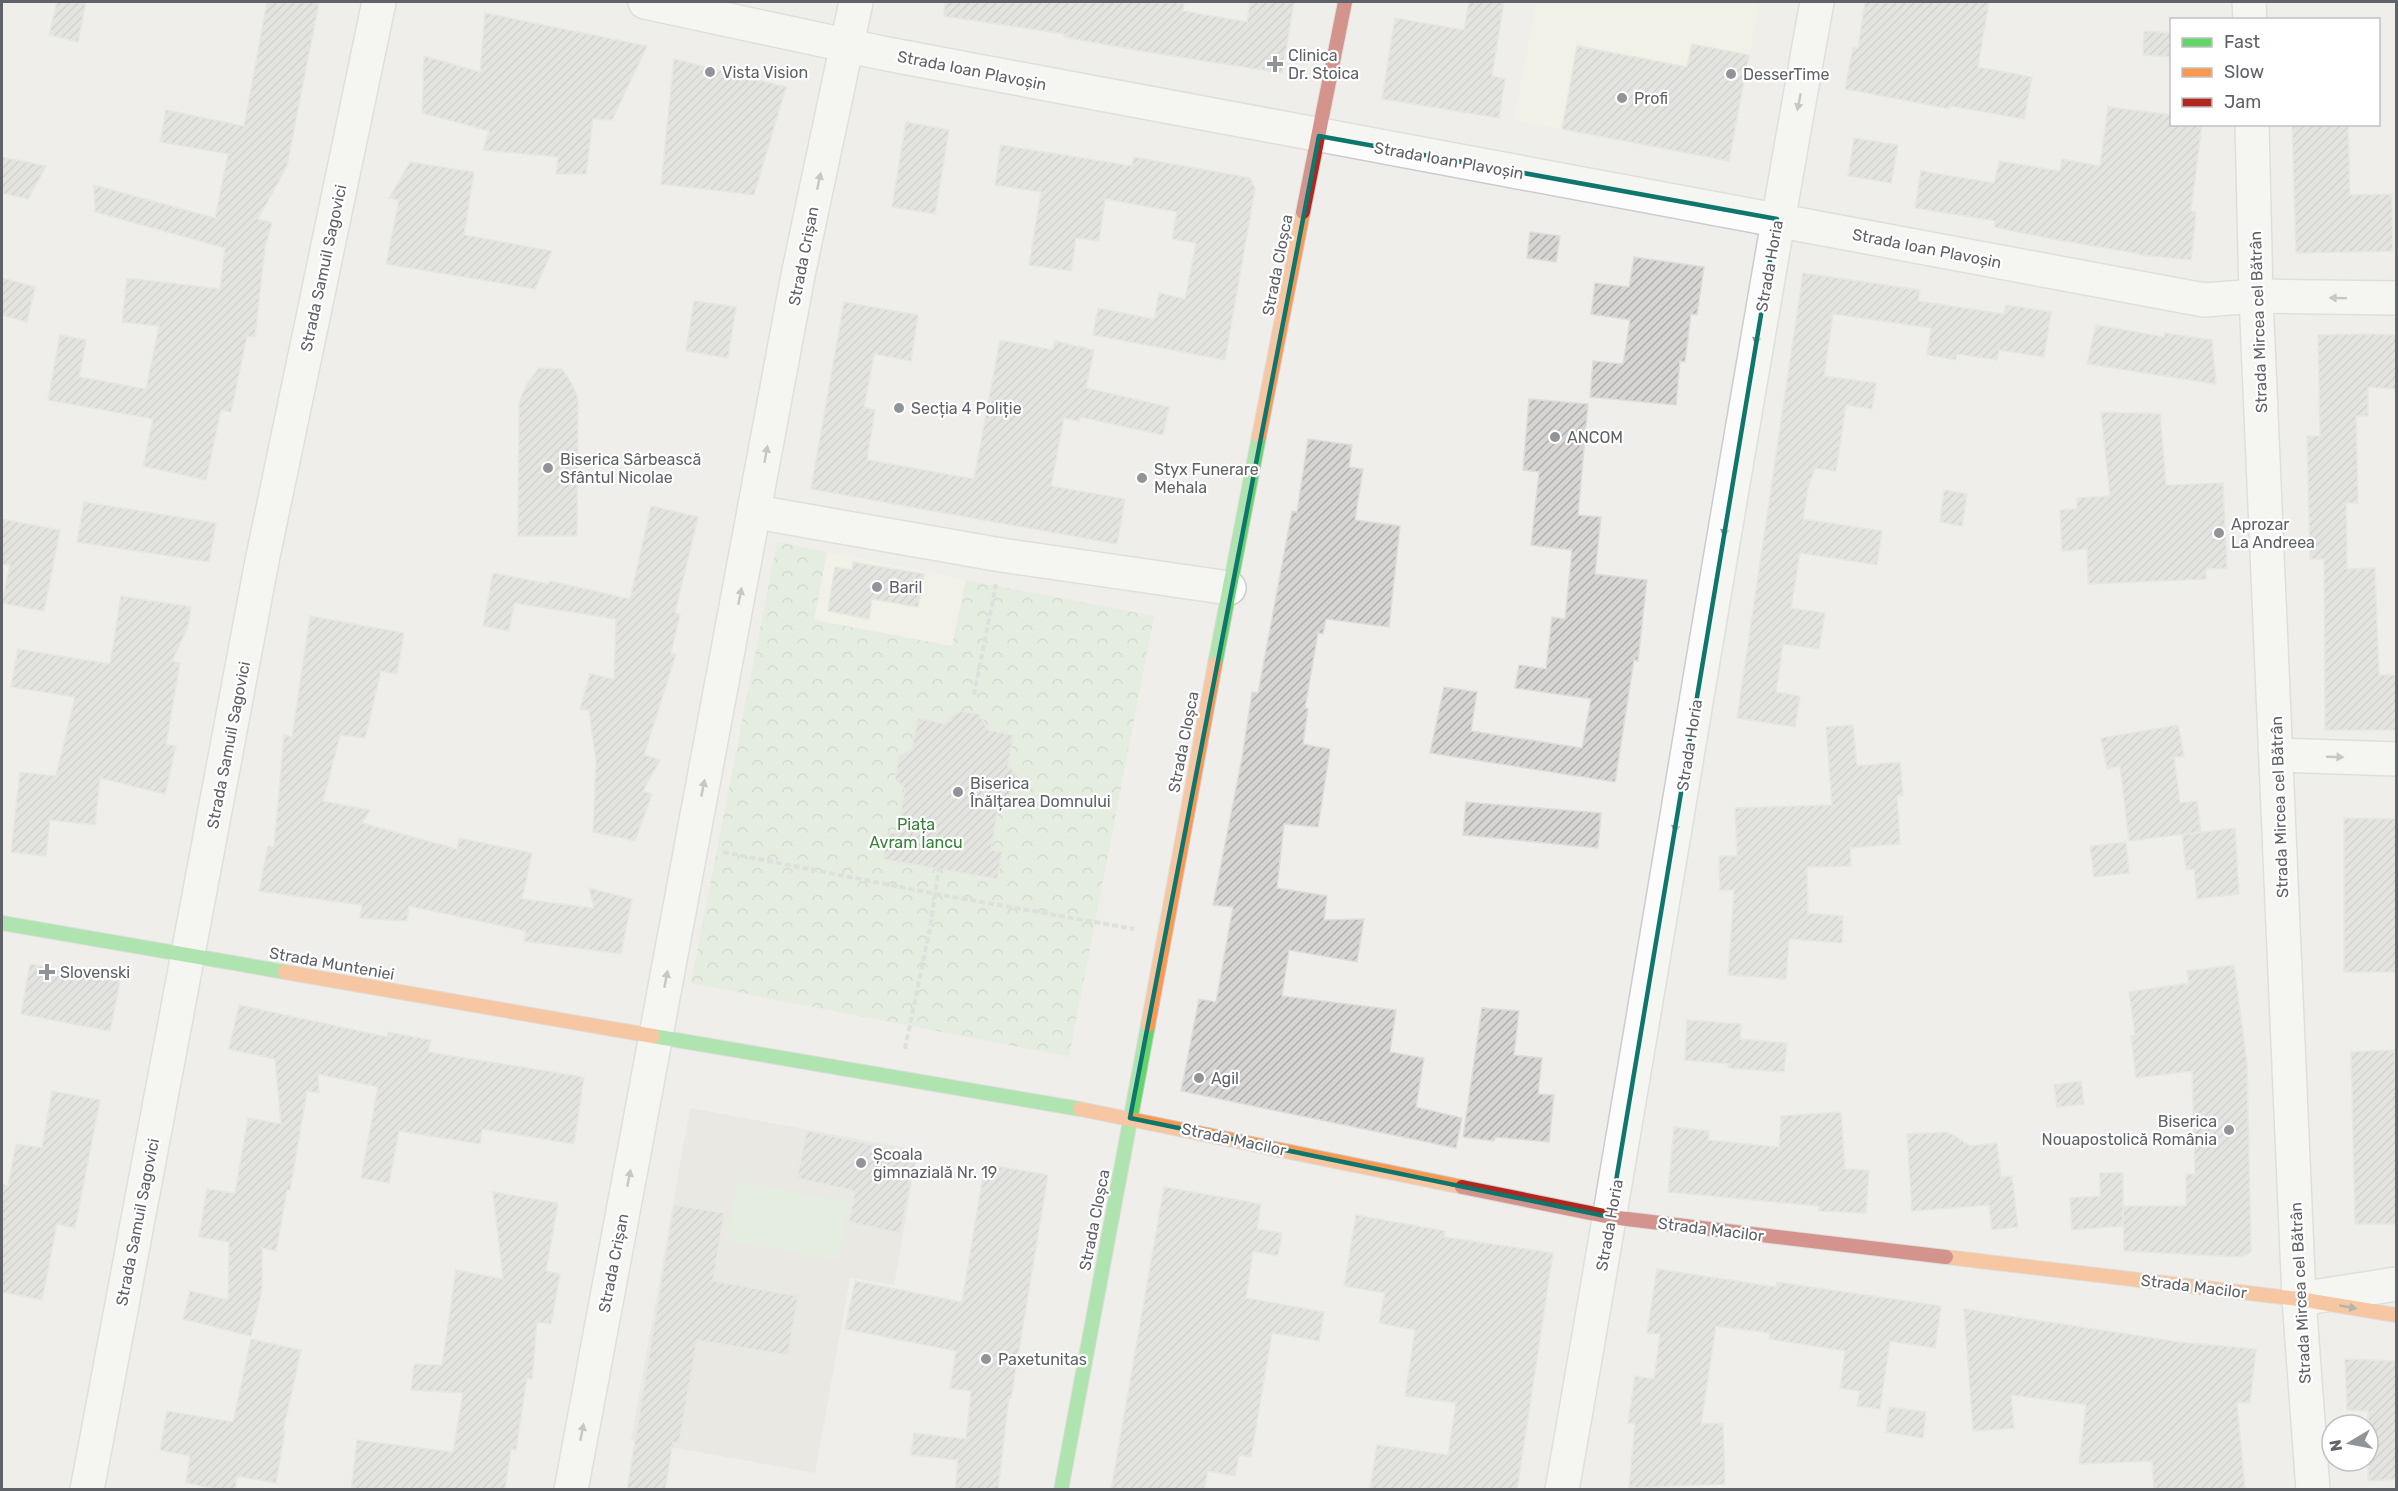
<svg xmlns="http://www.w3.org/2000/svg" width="2398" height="1491" font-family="Rubik,sans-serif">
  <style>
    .commercial { fill: #f7f3e4 }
    .education { fill: #e2e0da }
    .grass { fill: #d8ebd6 }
    .park { fill: url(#park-crowns) }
    .building { fill: url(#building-hatch); stroke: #deddd9; stroke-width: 1.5 }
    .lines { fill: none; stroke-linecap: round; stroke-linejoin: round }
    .street-casing { stroke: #cbcccc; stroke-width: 36 }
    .fast-casing { stroke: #cacacb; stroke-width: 16 }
    .slow-casing { stroke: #cacacb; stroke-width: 16 }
    .jam-casing { stroke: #cacacb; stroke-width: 16 }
    .path { stroke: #cacfcc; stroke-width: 4; stroke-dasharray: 6 3; stroke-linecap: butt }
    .street { stroke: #fdfcfc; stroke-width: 33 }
    .fast { stroke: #63d668; stroke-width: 14 }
    .slow { stroke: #ff974d; stroke-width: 14 }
    .jam { stroke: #b3261e; stroke-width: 14 }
    .oneway { fill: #96999c }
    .oneway2 { fill: #607468 }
    .marked { fill: none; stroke: #0f766e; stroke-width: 4.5; stroke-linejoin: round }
    .poi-dot { fill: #919496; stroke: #fff; stroke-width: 2 }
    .labels { text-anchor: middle; stroke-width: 4.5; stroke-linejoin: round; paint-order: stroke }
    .poi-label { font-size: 16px; fill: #5f6368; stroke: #fff; text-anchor: start }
    .street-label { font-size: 16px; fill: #5f6368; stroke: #fff }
    .park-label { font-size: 16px; fill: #348238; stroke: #fff }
  </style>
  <defs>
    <pattern id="park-crowns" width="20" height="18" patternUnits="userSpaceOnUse" patternTransform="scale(1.5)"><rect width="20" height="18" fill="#d8ebd6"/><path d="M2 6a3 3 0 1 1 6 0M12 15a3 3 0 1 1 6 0" fill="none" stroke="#b2c2b1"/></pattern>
    <pattern id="building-hatch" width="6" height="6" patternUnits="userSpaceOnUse" patternTransform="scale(1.5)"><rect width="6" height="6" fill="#d6d5d3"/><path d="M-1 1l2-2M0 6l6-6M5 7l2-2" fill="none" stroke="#b1b0af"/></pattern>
  </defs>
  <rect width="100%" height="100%" fill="#efeeea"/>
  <g class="commercial">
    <polygon points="1537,2 1759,2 1729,161 1514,120"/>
    <polygon points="827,552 966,580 952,646 814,620"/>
  </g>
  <polygon class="education" points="690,1108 918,1150 894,1285 850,1278 815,1473 631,1440"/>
  <polygon class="grass" points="737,1181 849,1202 838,1261 726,1241"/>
  <polygon class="park" points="777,542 827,552 814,620 952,646 966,580 1154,616 1069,1057 691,983"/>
  <g class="building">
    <polygon points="57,2 86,2 78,42 49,35"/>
    <polygon points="267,2 319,2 287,166 258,219 272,223 265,247 255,337 247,336 231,412 221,410 206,480 143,466 153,419 48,400 60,335 86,340 79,377 146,389 159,326 122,322 127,278 220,289 225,248 95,212 94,185 215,218 228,154 160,142 166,110 244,126"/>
    <polygon points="945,2 1184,2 1183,11 1247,22 1250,2 1294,2 1282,73 1141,51 1064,37 1064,34 944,16"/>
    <polygon points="1469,2 1504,2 1492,76 1505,79 1499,118 1382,99 1395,18 1464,30"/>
    <polygon points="1865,2 1989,2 1978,67 2032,77 2024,119 1951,106 1950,109 1845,89 1853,47 1858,48"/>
    <polygon points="485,13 647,46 612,120 593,119 586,174 556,174 558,157 483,150 489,131 422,113 424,56 480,72"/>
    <polygon points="2144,31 2172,33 2172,57 2143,55"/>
    <polygon points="1692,44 1749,55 1729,161 1562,129 1577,46 1687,67"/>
    <polygon points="674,59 786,87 754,195 661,184"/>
    <polygon points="2108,107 2172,115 2172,124 2202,124 2191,211 2196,212 2191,260 2140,255 2140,254 2052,239 1994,227 1996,221 1915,208 1921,171 1994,183 1999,161 2060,171 2062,159 2100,166"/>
    <polygon points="906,122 949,130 935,214 892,207"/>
    <polygon points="2292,124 2348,124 2350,195 2392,194 2393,251 2296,253"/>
    <polygon points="1854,138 1898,145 1891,183 1848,176"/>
    <polygon points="1001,145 1132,166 1134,157 1250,178 1255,189 1225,360 1093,335 1098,308 1154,319 1159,293 1185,299 1196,243 1172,239 1177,212 1105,199 1099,241 1076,238 1071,271 1029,265 1041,192 995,185"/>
    <polygon points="2,157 46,166 28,199 2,193"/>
    <polygon points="410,162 474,172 464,235 552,251 535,289 386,264 399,200 389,198"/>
    <polygon points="1530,232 1560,236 1556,262 1527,258"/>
    <polygon points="1634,257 1704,267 1697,315 1691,314 1685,362 1680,361 1676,405 1590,397 1593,361 1623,364 1630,320 1591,314 1595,283 1629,287"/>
    <polygon points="1803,273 1920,290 1918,301 2004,314 2006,305 2051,312 2044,357 1999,350 1997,360 1957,354 1956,360 1927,355 1931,328 1833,314 1824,376 1876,383 1872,409 1846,405 1836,471 1815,468 1808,488 1803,519 1882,531 1877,565 1800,553 1791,608 1825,613 1819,649 1783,644 1776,692 1800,696 1795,727 1737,718"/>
    <polygon points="2,278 35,287 27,322 2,315"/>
    <polygon points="694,301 736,307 728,358 686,351"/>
    <polygon points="844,302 918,315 911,361 874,354 864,407 875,410 867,460 974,479 1000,340 1053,350 1055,341 1094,350 1086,388 1169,407 1163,435 1080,417 1079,421 1064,418 1051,486 1125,499 1117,544 811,489"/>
    <polygon points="2096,325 2164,337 2165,333 2212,340 2216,384 2087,364"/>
    <polygon points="2366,334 2397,335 2397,389 2368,387 2368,416 2356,416 2358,503 2346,503 2347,569 2375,568 2379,675 2397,675 2397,730 2325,730 2324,559 2310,559 2307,436 2320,436 2318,335"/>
    <polygon points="539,368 562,369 571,382 578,398 577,536 518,536 519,402 528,382"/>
    <polygon points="1529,399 1588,404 1578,515 1601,517 1595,574 1647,580 1638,661 1634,660 1615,782 1430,753 1444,687 1477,692 1471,731 1582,748 1591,699 1515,688 1519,665 1546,669 1552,617 1565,619 1572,550 1531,545 1539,472 1523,470"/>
    <polygon points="2101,412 2160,414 2166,485 2223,483 2227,568 2206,569 2206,579 2088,584 2087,549 2062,551 2060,510 2077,509 2077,498 2110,496"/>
    <polygon points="1308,439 1352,445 1349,467 1363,469 1355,520 1400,526 1389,627 1326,619 1323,634 1318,633 1305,708 1308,709 1303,744 1330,749 1318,827 1284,824 1277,888 1327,896 1324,920 1364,919 1357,962 1289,950 1282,996 1396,1010 1390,1052 1424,1058 1416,1107 1462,1118 1456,1148 1181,1091 1199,999 1216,1002 1233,907 1213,905 1242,758 1252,692 1258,693 1292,511 1297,512"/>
    <polygon points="1944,490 1967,494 1962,526 1940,522"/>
    <polygon points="84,502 216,523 209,562 77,542"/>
    <polygon points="651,506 698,517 675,613 680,614 671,653 676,654 644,755 660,760 643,791 652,794 635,841 593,832 596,762 589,710 580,709 590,674 614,679 616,619 514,603 509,631 483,626 493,573 549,584 550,581 630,599"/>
    <polygon points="2,519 60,530 44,611 2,603 10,565 2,564"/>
    <polygon points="853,562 924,574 918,607 872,599 869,619 828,611 835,567 852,570"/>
    <polygon points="121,596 191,607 188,627 172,661 180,663 166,744 176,746 165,794 100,778 95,825 50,820 46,856 11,852 20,772 56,776 75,697 11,687 18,649 110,664"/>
    <polygon points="310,616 404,633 397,674 381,671 365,738 340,735 323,801 370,810 362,823 457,849 459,838 532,853 522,899 594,908 589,888 632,899 621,954 524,941 526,931 409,906 407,921 360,918 362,905 259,891 268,846 274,847 284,735 292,737"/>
    <polygon points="959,711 979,714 988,730 1013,735 1008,766 1016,774 1011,796 999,801 991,850 1002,852 997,879 883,859 888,832 897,834 905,789 895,779 899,756 912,749 918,718 945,724"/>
    <polygon points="1853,725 1857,766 1900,762 1903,795 1897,796 1900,844 1850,848 1851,866 1807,867 1808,913 1843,916 1842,943 1789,939 1786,979 1728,975 1734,890 1720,890 1719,856 1737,856 1735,808 1832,805 1826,727"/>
    <polygon points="2178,725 2184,756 2174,757 2180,803 2197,801 2201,832 2129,841 2120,766 2107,769 2101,738"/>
    <polygon points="1466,802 1601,813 1598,848 1463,835"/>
    <polygon points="2344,818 2397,819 2396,972 2344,972"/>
    <polygon points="2235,828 2239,894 2197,899 2194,869 2186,870 2182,835"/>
    <polygon points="2126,842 2129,873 2094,877 2090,846"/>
    <polygon points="30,964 120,981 110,1031 21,1014"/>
    <polygon points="2234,965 2247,1063 2251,1252 2241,1257 2124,1251 2123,1206 2186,1206 2186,1174 2195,1174 2192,1071 2136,1078 2131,1036 2135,1035 2129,992 2189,983 2187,971"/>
    <polygon points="239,1005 387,1037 388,1032 431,1040 428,1052 584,1077 574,1144 482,1129 480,1144 399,1131 389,1183 361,1178 378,1087 318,1074 319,1093 307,1091 290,1190 287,1190 276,1251 262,1248 262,1290 251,1336 183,1319 190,1291 228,1300 229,1242 199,1237 207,1189 235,1193 248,1118 281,1124 275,1059 229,1049"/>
    <polygon points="1482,1008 1519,1011 1514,1055 1542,1058 1538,1094 1554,1095 1549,1142 1495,1137 1494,1141 1463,1137"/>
    <polygon points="1687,1020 1741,1024 1740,1039 1787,1043 1784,1072 1728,1068 1729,1064 1685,1060"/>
    <polygon points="2394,1050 2397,1121 2397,1224 2355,1224 2351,1052"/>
    <polygon points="2081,1081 2084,1104 2057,1107 2054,1085"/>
    <polygon points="52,1091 100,1100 75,1228 57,1224 42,1300 2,1292 2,1184 8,1186 16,1144 42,1148"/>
    <polygon points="1841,1112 1845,1169 1869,1170 1866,1213 1819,1211 1819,1206 1668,1192 1674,1127 1709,1131 1708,1140 1779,1147 1781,1116"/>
    <polygon points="807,1131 917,1154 900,1233 849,1222 855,1191 797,1178"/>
    <polygon points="1948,1132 1970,1146 1997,1143 2001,1177 2012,1176 2018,1227 1992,1230 1989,1205 1912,1211 1907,1134"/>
    <polygon points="985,1164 1048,1175 1011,1398 1009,1397 998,1490 955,1490 958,1460 911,1455 914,1433 966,1439 971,1391 950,1388 956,1351 845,1329 855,1281 962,1302"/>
    <polygon points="2100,1173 2123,1173 2123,1226 2072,1230 2070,1198 2100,1196"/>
    <polygon points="1164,1187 1261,1204 1257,1229 1282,1233 1278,1256 1253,1251 1246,1298 1324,1312 1319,1341 1272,1333 1251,1457 1239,1455 1235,1476 1208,1471 1204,1490 1111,1490"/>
    <polygon points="493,1192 558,1203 546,1271 560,1274 551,1324 537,1322 532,1379 527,1378 516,1450 511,1449 505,1490 351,1490 357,1440 453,1452 463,1393 411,1390 414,1364 442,1365 456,1270 503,1279"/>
    <polygon points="674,1205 724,1213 713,1281 798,1296 788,1355 697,1340 679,1443 673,1442 665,1490 627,1490"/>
    <polygon points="1356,1215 1445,1231 1444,1237 1553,1253 1517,1490 1370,1490 1377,1445 1448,1455 1456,1403 1405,1396 1415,1330 1379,1323 1385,1293 1344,1286"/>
    <polygon points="1657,1269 1776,1287 1777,1282 1941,1306 1935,1348 1890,1341 1880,1409 1857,1406 1860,1391 1840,1388 1845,1351 1769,1339 1770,1333 1716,1326 1701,1424 1723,1423 1725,1484 1629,1488 1635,1424 1628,1423 1635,1376 1654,1379 1660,1334 1647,1333"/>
    <polygon points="1964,1309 2179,1342 2256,1349 2250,1403 2237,1402 2245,1490 2154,1490 2152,1461 2079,1464 2086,1405 2011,1395 2014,1428 1973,1431"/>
    <polygon points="251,1339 301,1350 283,1431 285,1431 276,1483 237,1476 235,1490 222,1490 186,1483 190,1456 160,1450 167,1411 233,1422"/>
    <polygon points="2345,1359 2397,1361 2397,1479 2368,1481 2368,1411 2347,1410"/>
    <polygon points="1889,1407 1926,1412 1923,1438 1886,1432"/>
  </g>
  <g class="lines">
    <defs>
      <g id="street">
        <polyline points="645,2 887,54 2204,300 2256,296 2396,298"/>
        <polyline points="2249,2 2250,20"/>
        <polyline points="2252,124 2256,296 2299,1299 2313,1490"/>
        <polyline points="756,512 1001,555 1229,588"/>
        <polyline points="2277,755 2396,759"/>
        <polyline points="2306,1298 2396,1284"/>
        <polyline points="87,1490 262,561 379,2"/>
        <polyline points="571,1490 798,275 856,2"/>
        <path d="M 1562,1490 C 1650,994 1727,497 1817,2"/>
      </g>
      <g id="fast">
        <polyline points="1215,664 1259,436"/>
        <polyline points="2,923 285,972"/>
        <polyline points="653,1036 1080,1109"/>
        <polyline points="1061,1490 1148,1025"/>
      </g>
      <g id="slow">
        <polyline points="1259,436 1303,212"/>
        <polyline points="285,972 653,1036"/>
        <polyline points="1148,1025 1215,664"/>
        <polyline points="1080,1109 1462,1187"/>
        <polyline points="1946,1257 2299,1299 2396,1315"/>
      </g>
      <g id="jam">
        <polyline points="1303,212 1345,2"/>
        <polyline points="1462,1187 1610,1217 1946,1257"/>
      </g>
    </defs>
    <use href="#street" class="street-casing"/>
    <use href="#fast" class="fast-casing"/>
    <use href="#slow" class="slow-casing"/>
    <use href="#jam" class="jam-casing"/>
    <g class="path">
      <polyline points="974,695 996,584"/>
      <polyline points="723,852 936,894 1134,929"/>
      <polyline points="905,1049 930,928 939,868"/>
    </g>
    <use href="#street" class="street"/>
    <use href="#fast" class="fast"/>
    <use href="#slow" class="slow"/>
    <use href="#jam" class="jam"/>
  </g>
  <defs><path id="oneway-solid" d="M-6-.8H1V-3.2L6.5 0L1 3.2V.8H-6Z" transform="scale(1.5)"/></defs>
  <g class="oneway">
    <use href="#oneway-solid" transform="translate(1799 102) rotate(101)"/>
    <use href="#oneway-solid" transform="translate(819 181) rotate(-78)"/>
    <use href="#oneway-solid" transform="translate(2338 298) rotate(-179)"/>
    <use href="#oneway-solid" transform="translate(1757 336) rotate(99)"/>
    <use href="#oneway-solid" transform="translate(766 454) rotate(-80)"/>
    <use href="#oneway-solid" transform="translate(1725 528) rotate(99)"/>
    <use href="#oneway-solid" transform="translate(740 596) rotate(-79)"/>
    <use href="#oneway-solid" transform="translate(2335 757) rotate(2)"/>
    <use href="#oneway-solid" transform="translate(703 788) rotate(-79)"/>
    <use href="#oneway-solid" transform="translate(1676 824) rotate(99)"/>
    <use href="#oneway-solid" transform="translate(666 979) rotate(-79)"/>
    <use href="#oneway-solid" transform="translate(629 1178) rotate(-79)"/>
    <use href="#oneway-solid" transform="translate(582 1432) rotate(-79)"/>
  </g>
  <use class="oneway2" href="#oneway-solid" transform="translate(2348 1307) rotate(10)"/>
  <path d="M0 0H2398V1491H0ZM 1319,136 L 1777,219 L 1610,1217 L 1130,1118 Z" fill="#efeeea" fill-opacity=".55" fill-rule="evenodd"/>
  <path class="marked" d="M 1319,136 L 1777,219 L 1610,1217 L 1130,1118 Z"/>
  <g class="poi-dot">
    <path d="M1272 55h6v6h6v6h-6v6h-6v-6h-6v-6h6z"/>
    <circle cx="710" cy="72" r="6"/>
    <circle cx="1731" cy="74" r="6"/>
    <circle cx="1622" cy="98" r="6"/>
    <circle cx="899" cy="408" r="6"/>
    <circle cx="1555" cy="437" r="6"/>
    <circle cx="548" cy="468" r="6"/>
    <circle cx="1142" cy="478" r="6"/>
    <circle cx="2219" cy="533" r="6"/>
    <circle cx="877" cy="587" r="6"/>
    <circle cx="958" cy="792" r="6"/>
    <path d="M44 963h6v6h6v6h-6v6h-6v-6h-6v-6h6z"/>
    <circle cx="1199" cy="1078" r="6"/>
    <circle cx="2229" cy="1130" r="6"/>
    <circle cx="861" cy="1163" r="6"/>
    <circle cx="986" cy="1359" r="6"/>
  </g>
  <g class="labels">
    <g class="poi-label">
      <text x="1288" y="61">Clinica<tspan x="1288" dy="18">Dr. Stoica</tspan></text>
      <text x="722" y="78">Vista Vision</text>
      <text x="1743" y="80">DesserTime</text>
      <text x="1634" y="104">Profi</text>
      <text x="911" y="414">Secția 4 Poliție</text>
      <text x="1567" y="443">ANCOM</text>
      <text x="560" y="465">Biserica Sârbească<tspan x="560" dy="18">Sfântul Nicolae</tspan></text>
      <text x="1154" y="475">Styx Funerare<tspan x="1154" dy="18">Mehala</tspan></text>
      <text x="2231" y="530">Aprozar<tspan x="2231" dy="18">La Andreea</tspan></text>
      <text x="889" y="593">Baril</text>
      <text x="970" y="789">Biserica<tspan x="970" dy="18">Înălțarea Domnului</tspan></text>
      <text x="60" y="978">Slovenski</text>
      <text x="1211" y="1084">Agil</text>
      <text x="2217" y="1127" text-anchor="end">Biserica<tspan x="2217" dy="18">Nouapostolică România</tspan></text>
      <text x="873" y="1160">Școala<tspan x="873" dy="18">gimnazială Nr. 19</tspan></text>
      <text x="998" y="1365">Paxetunitas</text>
    </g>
    <g class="street-label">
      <text transform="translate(972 70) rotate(11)" y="6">Strada Ioan Plavoșin</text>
      <text transform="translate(1449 160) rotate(10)" y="6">Strada Ioan Plavoșin</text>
      <text transform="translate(1927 248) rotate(11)" y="6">Strada Ioan Plavoșin</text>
      <text transform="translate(803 256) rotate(-79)" y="6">Strada Crișan</text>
      <text transform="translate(1277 265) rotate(-79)" y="6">Strada Cloșca</text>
      <text transform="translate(1769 266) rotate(-80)" y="6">Strada Horia</text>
      <text transform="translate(323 268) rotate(-78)" y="6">Strada Samuil Sagovici</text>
      <text transform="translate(2258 322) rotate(-92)" y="6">Strada Mircea cel Bătrân</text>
      <text transform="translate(1183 742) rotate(-79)" y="6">Strada Cloșca</text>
      <text transform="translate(228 745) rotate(-79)" y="6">Strada Samuil Sagovici</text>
      <text transform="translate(1689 745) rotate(-81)" y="6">Strada Horia</text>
      <text transform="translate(2279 807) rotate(-92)" y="6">Strada Mircea cel Bătrân</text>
      <text transform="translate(332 963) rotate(10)" y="6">Strada Munteniei</text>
      <text transform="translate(1234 1139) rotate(12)" y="6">Strada Macilor</text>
      <text transform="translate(1094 1220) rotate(-79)" y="6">Strada Cloșca</text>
      <text transform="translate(137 1222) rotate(-79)" y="6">Strada Samuil Sagovici</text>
      <text transform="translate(1609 1225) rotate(-80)" y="6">Strada Horia</text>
      <text transform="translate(1711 1229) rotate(7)" y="6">Strada Macilor</text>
      <text transform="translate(613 1263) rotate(-79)" y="6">Strada Crișan</text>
      <text transform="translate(2194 1286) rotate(7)" y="6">Strada Macilor</text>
      <text transform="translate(2300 1293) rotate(-93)" y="6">Strada Mircea cel Bătrân</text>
    </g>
    <g class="park-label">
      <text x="916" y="830">Piața<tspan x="916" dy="18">Avram Iancu</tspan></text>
    </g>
  </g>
  <rect width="2398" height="1491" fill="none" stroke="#5f6368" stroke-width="6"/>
  <rect x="2170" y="18" width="210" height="108" fill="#ffffff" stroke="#bfc1c3" stroke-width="1.5"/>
  <rect x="2182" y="38" width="30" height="9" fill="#63d668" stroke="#bfc1c3" stroke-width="1.5"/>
  <text x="2224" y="48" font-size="18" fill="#5f6368">Fast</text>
  <rect x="2182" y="68" width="30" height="9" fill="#ff974d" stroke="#bfc1c3" stroke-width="1.5"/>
  <text x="2224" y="78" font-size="18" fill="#5f6368">Slow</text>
  <rect x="2182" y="98" width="30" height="9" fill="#b3261e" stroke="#bfc1c3" stroke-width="1.5"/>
  <text x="2224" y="108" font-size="18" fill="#5f6368">Jam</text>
  <g transform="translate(2350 1443) rotate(260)"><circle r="28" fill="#ffffff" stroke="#bfc1c3" stroke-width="1.5"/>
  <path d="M0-4.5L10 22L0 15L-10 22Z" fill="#919496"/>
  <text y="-9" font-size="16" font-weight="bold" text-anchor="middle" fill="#5f6368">N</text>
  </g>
</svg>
